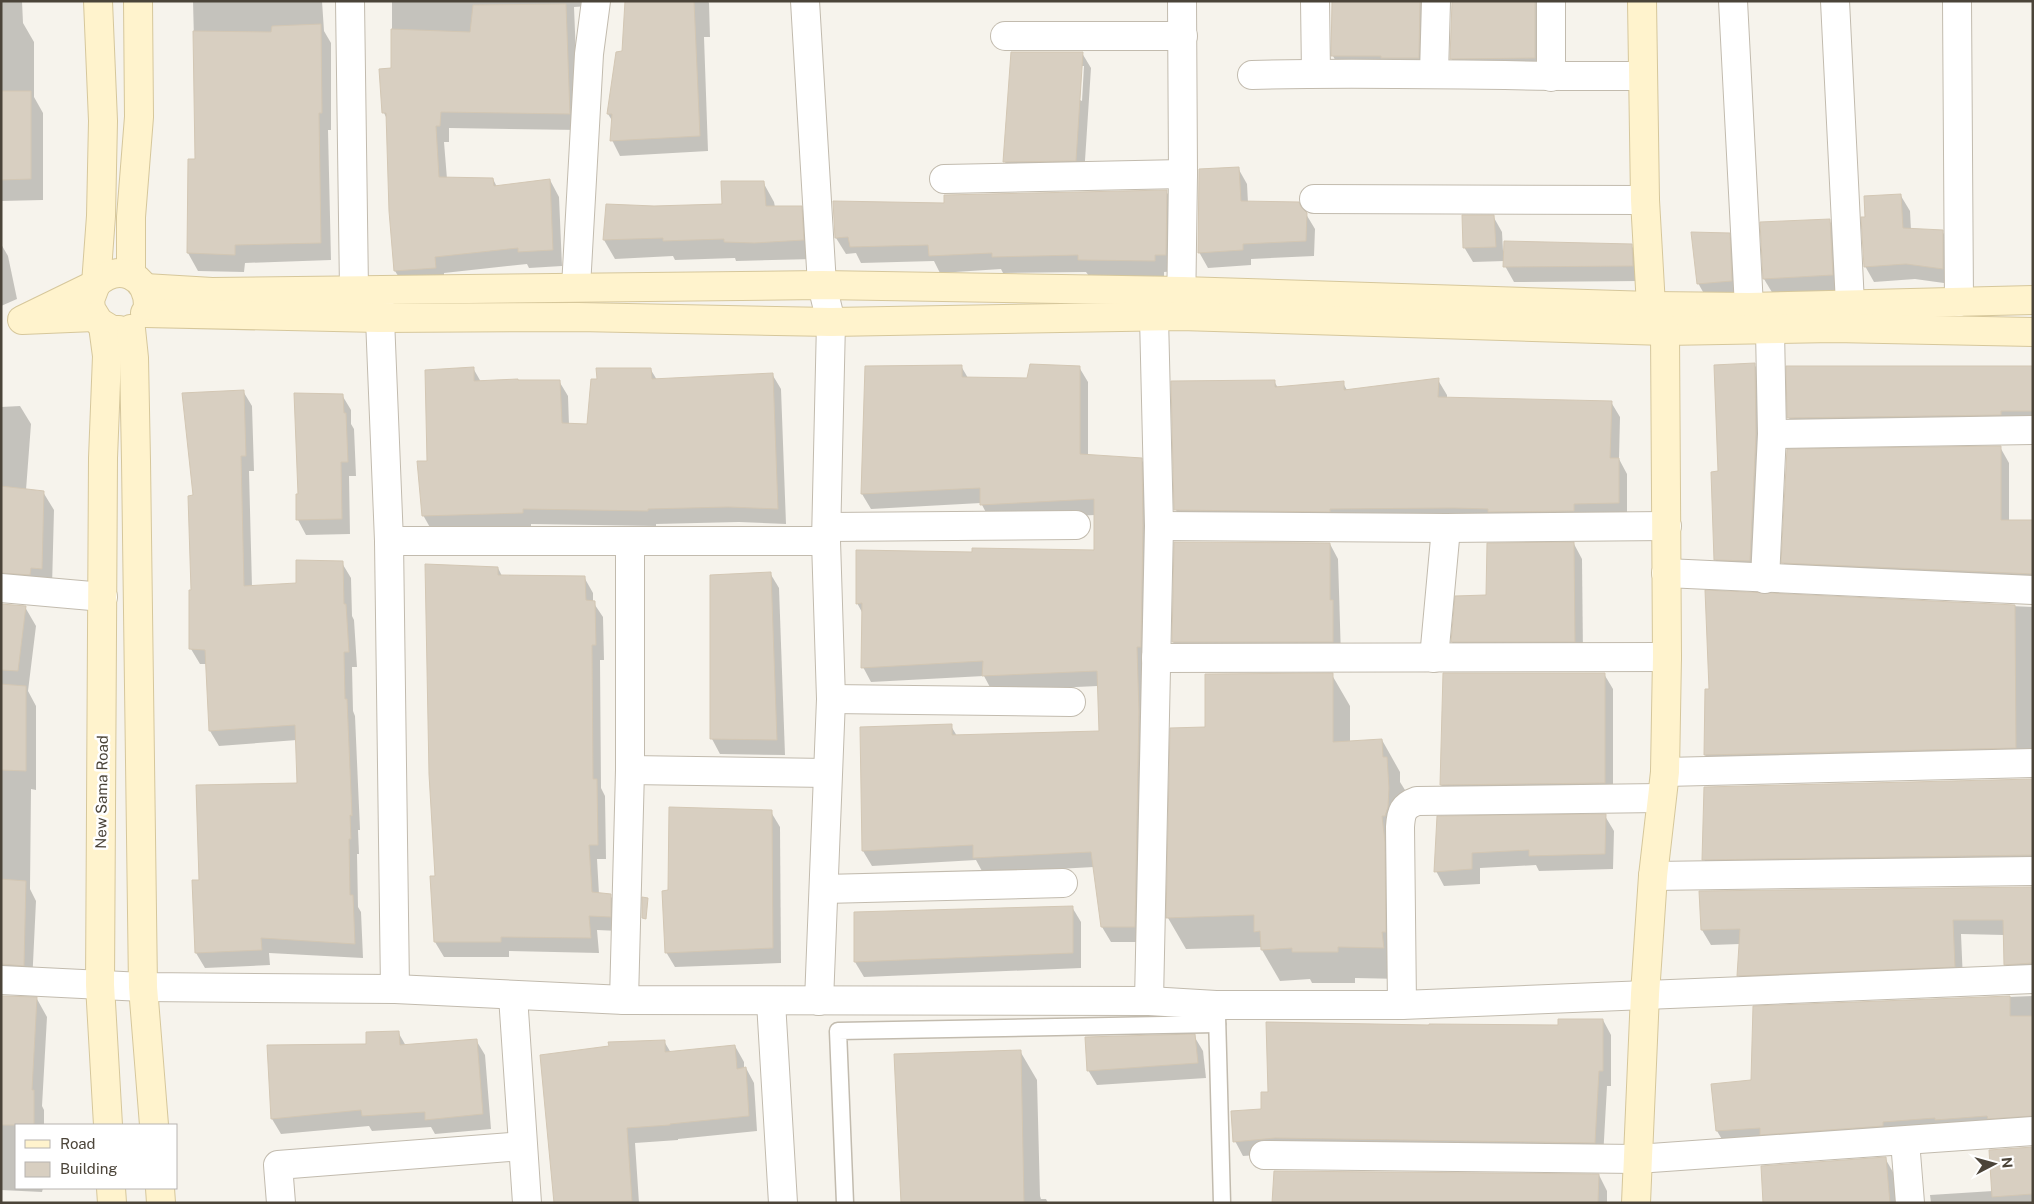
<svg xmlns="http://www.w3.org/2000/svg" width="2034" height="1204" font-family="'Public Sans',sans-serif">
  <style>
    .shadow { fill: #0003; fill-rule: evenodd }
    .building { fill: #d8cfc1; stroke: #d3c7b4 }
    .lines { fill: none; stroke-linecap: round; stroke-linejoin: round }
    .lane-casing { stroke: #c2bbae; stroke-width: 19 }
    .street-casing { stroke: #c2bbae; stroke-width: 30 }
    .secondary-casing { stroke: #d6c79b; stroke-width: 30 }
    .lane { stroke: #fff; stroke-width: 16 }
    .street { stroke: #fff; stroke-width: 28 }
    .secondary { stroke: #fff3cd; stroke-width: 28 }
    .labels { text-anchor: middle; stroke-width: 5; stroke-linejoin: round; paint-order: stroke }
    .street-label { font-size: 15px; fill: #4b4439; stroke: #fff }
  </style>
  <rect width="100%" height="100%" fill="#f6f3ec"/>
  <g class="shadow">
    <polygon points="1,1 22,1 23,23 34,42 34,97 43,113 43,200 1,201"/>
    <polygon points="193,1 322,1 324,31 331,43 331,130 328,130 331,260 245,263 244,272 198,271 188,253 197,160"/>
    <polygon points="392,1 589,1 590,6 574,7 579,130 449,128 449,142 444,142 447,179 493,179 497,187 550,180 559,197 562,266 529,268 527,264 444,273 444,284 405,287 395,271 387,119 384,113 392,69"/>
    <polygon points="626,1 708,1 709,3 710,37 704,37 708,151 620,156 612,140 613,122 608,114 617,53 623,52"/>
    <polygon points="1334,1 1442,1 1427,73 1341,71 1333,56"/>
    <polygon points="1449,1 1547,1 1543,73 1460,74 1451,58 1453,2"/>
    <path d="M 1082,53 L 1091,68 L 1084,176 L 1013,177 L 1005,162 ZM 1081,66 L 1084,66 L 1082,101 L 1080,100 Z"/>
    <polygon points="1238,168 1247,184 1248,203 1302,210 1306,214 1315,229 1314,256 1251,259 1251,265 1208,268 1199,252"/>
    <polygon points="763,182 774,202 775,207 801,207 812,227 814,259 736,261 735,258 675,260 673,256 615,259 604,240 724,205"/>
    <polygon points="1166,191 1176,208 1175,271 1164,272 1164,277 1089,276 1086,272 1003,273 1001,269 940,273 934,261 861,263 856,253 846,254 836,238 945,204"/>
    <polygon points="1901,196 1910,211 1911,230 1942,231 1951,246 1951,284 1915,279 1874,282 1865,266 1866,218"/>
    <polygon points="1493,216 1502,232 1503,251 1631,245 1640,260 1641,281 1514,282 1505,266 1505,261 1473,262 1464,247"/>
    <polygon points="1829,220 1838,235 1841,290 1773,294 1764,279"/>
    <polygon points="1729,235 1738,250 1740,296 1707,299 1698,283"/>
    <polygon points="1,244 8,256 17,299 1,306"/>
    <polygon points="1754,364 1763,379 1758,576 1724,574 1715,559 1719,473"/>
    <polygon points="961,366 968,378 1028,379 1079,367 1088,382 1088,456 1141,459 1150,474 1143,942 1111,942 1102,927 1094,867 983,873 976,860 872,866 863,851 951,726 957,736 1100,732 1098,686 992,691 984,676 871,682 863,667 863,614 857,603 973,553 1095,552 1095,515 990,520 981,503 871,509 862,494"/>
    <polygon points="2033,367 2033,433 1802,440 1789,418"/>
    <polygon points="473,368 481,382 559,381 568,396 569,425 588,425 651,370 657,380 772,374 781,389 786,524 739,522 656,524 656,526 531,524 531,528 432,531 423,515 429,462"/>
    <polygon points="1438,380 1447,395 1447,398 1611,402 1620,417 1619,459 1627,474 1627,518 1184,525 1176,510 1172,382 1274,381 1278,388 1343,383 1347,390"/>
    <polygon points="243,391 252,406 254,471 249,471 252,587 298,584 342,563 351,578 352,616 354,620 357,667 352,667 353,711 355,716 360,830 358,830 359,854 357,854 358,907 361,912 363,958 269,953 270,965 205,968 196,953 201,881 298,784 297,740 219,746 210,731 207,664 200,664 191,649 192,591"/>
    <polygon points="342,395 351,410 351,424 354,429 356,476 349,476 350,534 306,535 298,520"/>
    <polygon points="20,406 31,424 26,490 43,492 54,510 52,587 1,596 1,407"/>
    <polygon points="2000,447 2009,463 2009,521 2033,521 2033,589 1791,578 1783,562"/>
    <polygon points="1176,543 1330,544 1338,559 1341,657 1182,657 1173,642"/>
    <polygon points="1574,544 1582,559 1583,656 1461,657 1452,642 1487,596"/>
    <polygon points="498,568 502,576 584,577 593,593 593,602 603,617 604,660 600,660 601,788 605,796 606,859 597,859 599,894 610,895 619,910 619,931 597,930 599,953 509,951 509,957 444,957 435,942 437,878"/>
    <polygon points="770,573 779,588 785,755 720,754 712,739 711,576"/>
    <polygon points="1707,592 2033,607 2033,762 1714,770 1705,755 1706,690 1710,690"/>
    <polygon points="1,605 25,607 36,626 28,691 36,706 36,790 31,789 30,889 36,901 32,984 1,988"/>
    <polygon points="1604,674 1613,689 1613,798 1450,800 1441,785"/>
    <polygon points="1332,675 1350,706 1350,742 1382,740 1400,772 1400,782 1405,790 1406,820 1401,979 1355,978 1355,983 1312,983 1310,979 1280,981 1262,950 1262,947 1186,949 1168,918 1206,728"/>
    <polygon points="2033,780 2033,870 1712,875 1704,859"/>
    <polygon points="771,812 780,827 781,963 675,967 666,952 669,892"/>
    <polygon points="1605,816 1614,831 1613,869 1539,871 1536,865 1480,868 1480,884 1444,886 1436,871 1439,818"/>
    <polygon points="2033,888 2033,979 2014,979 2005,964 2004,935 1961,934 1963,981 1747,990 1738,975 1740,944 1711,945 1702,930"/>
    <polygon points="1072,907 1081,922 1081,968 864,977 855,962"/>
    <polygon points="2033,996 2033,1131 1726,1146 1717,1131 1752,1081 1754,1007"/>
    <polygon points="1,997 37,999 47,1017 42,1106 44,1110 44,1125 16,1125 16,1188 43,1188 42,1192 1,1190"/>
    <polygon points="1603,1020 1611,1035 1611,1086 1607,1086 1603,1158 1284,1153 1243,1156 1235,1141 1262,1110 1269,1093 1430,1027 1560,1026"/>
    <polygon points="398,1032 406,1046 476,1040 485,1055 491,1129 435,1134 431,1127 372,1131 369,1126 281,1134 272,1119 268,1047 367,1046"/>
    <polygon points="1194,1036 1203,1051 1206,1078 1097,1085 1088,1070"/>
    <polygon points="664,1041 671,1053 735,1046 744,1062 744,1069 746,1068 754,1083 757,1131 678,1139 678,1140 635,1143 639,1203 555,1203"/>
    <polygon points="1020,1051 1037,1080 1040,1196 1041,1199 1046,1199 1048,1203 902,1203"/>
    <polygon points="2033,1148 2033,1203 1931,1203 1930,1195 1993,1191"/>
    <polygon points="1885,1158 1894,1174 1897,1203 1764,1203"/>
    <polygon points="1599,1175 1607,1191 1607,1203 1273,1203"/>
  </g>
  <g class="building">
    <polygon points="625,1 694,1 700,136 610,141 612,114 607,114 616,52 622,51"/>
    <polygon points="1332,1 1420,1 1419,58 1381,58 1381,56 1331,56"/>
    <polygon points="1452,1 1535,1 1535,58 1450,59"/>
    <polygon points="566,4 570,114 441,112 440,126 436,126 439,177 493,178 494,186 550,179 553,250 518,252 518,248 435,257 436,268 394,271 389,211 386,113 382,113 379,69 391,68 391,29 470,32 473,5"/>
    <polygon points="321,24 322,113 319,113 321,243 235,245 235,255 187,253 188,159 195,159 193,31 271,32 272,26"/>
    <polygon points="1011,52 1083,52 1076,161 1003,162"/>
    <polygon points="1,91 31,91 31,179 1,180"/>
    <polygon points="1239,167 1241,201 1299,202 1301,207 1307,213 1306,241 1243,244 1243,250 1198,253 1199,169"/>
    <polygon points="721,181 764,181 766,206 802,206 804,240 754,243 724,242 724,239 663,241 663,238 603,240 606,204 654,206 722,204"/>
    <polygon points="1167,190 1166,255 1155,255 1155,261 1078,260 1078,255 992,257 992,253 929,256 928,245 850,247 848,237 835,238 833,201 944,203 944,195"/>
    <polygon points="1901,194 1903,228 1943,230 1943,269 1906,264 1864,267 1861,217 1865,217 1864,196"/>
    <polygon points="1462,215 1494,215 1496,247 1463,248"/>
    <polygon points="1830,219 1833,275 1763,279 1760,222"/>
    <polygon points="1691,232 1730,233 1732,281 1697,284"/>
    <polygon points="1504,241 1632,244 1633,266 1503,267"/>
    <polygon points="1755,363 1756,434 1750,561 1714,560 1711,472 1718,471 1714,365"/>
    <polygon points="1030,364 1080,366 1080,454 1142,458 1143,526 1141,647 1137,647 1139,711 1135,927 1101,927 1091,852 973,858 973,845 862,851 860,727 952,724 952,735 1099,731 1097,671 982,676 983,661 861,668 862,603 856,604 856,550 972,552 972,548 1094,550 1094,499 980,505 980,488 861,494 865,366 962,365 962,377 1027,378"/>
    <polygon points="1786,366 2033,366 2033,411 2001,411 2001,415 1787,418"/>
    <polygon points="474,367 474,381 518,379 518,380 560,380 562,423 587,424 591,379 597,379 596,368 651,368 652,379 773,373 778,509 729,507 648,509 648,511 523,509 523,513 422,516 417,461 427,461 425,370"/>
    <polygon points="1439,378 1438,397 1612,401 1610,458 1619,458 1619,503 1574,504 1574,511 1488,512 1488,509 1454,508 1330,509 1330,512 1174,510 1171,381 1275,380 1275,387 1344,381 1344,390"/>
    <polygon points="244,390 246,456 241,456 244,586 296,583 296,560 343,561 344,604 346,604 349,652 344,652 345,699 347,699 352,816 350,815 351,839 349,839 350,895 353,895 355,944 261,938 262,950 195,953 192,880 199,880 196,785 297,783 295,725 209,731 205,650 189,649 189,590 191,590 188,496 193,495 182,393"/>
    <polygon points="294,393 343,394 344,413 346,413 348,462 341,462 342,519 296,520 296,494 298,494"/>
    <polygon points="2001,446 2001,520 2033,520 2033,574 1781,563 1787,449"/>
    <polygon points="1,486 44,491 42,569 31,568 30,575 1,573"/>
    <polygon points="1174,542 1330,543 1330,600 1333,600 1333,642 1172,642"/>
    <polygon points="1574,542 1575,642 1451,642 1455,596 1486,595 1487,543"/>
    <polygon points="425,564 498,567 498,575 585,576 586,600 595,601 596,645 592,645 593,779 597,779 598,845 589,845 592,892 611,894 611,917 589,916 591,938 501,937 501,942 434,942 430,876 435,876 429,774"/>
    <polygon points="771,572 777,740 710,739 710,575"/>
    <polygon points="1705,590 2015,605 2016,748 1704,755 1705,689 1709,689"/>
    <polygon points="1,604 26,606 18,671 1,670"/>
    <polygon points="1333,673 1333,742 1382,739 1383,757 1387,757 1389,788 1388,807 1385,816 1382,816 1385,842 1386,932 1382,932 1384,948 1338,947 1338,952 1292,952 1292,948 1261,950 1260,931 1254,932 1254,915 1166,918 1170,728 1205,727 1205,674"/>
    <polygon points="1443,673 1605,673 1605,783 1440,785"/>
    <polygon points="1,684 26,686 26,771 1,770"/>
    <polygon points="2033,779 2033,855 1702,860 1704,787"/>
    <polygon points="669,807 772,810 773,948 665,953 662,891 668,890"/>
    <polygon points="1606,814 1605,854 1529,856 1529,850 1472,853 1472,869 1434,872 1437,816"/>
    <polygon points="1,879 26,881 24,966 1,964"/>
    <polygon points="2033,887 2033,963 2004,965 2003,920 1953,920 1955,967 1737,976 1740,929 1701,930 1699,891"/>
    <polygon points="642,897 648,898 646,919 642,918"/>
    <polygon points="1073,906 1073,953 854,962 854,912"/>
    <polygon points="1,996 37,997 32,1090 34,1090 34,1125 1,1125"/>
    <polygon points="2010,996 2010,1016 2033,1016 2033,1116 1988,1119 1987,1116 1935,1120 1935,1118 1883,1122 1883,1126 1760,1135 1760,1128 1716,1131 1711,1084 1751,1080 1753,1006"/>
    <polygon points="1558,1019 1603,1019 1603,1071 1599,1071 1595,1143 1275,1138 1233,1142 1231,1111 1261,1109 1261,1092 1268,1092 1266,1022 1429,1025 1429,1024 1558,1025"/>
    <polygon points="399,1031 400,1045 477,1039 483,1114 425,1120 425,1112 362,1116 361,1110 271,1119 267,1045 366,1044 366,1032"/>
    <polygon points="1195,1034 1198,1063 1087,1071 1085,1037"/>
    <polygon points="665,1040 665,1052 735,1045 737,1069 746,1067 749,1116 670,1124 670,1125 627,1128 632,1201 554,1203 540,1055 609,1046 608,1042"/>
    <polygon points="1021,1050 1024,1203 901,1203 894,1054"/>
    <polygon points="2033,1147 2033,1194 1992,1197 1989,1150"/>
    <polygon points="1886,1157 1890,1203 1763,1203 1761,1166"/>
    <polygon points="1274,1171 1599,1174 1598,1203 1272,1203"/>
  </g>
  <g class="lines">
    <defs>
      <g id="lane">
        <polyline points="1217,1015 1222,1203"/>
        <polyline points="845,1203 838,1031 1217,1024"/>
      </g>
      <g id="street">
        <polyline points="350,1 354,290"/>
        <polyline points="805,1 822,285 831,322 826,541 831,699 819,1001"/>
        <polyline points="1315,1 1316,73"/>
        <polyline points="1733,1 1749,307 1749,329"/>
        <polyline points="1835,1 1850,304"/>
        <polyline points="1957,1 1959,302"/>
        <polyline points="1005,36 1183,36"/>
        <polyline points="1434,74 1436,1"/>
        <path d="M 1252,75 C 1383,71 1513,77 1643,76"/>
        <polyline points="1551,77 1551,1"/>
        <polyline points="944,179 1183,174"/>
        <polyline points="1314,199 1645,200"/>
        <polyline points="576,287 589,54 596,1"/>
        <polyline points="379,294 389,541 395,989"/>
        <polyline points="1181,315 1183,174 1182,1"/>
        <polyline points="1772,434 2033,430"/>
        <polyline points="1159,526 1446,528 1667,526"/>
        <polyline points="827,527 1076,525"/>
        <polyline points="389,541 826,541"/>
        <polyline points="1666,573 2033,590"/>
        <polyline points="1765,579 1772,434 1770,330"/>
        <polyline points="1,588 103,597"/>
        <polyline points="1156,658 1667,657"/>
        <polyline points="1434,658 1446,528"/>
        <polyline points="831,699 1071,702"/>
        <polyline points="630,770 827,773"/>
        <polyline points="1665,772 2033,763"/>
        <polyline points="1653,876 2033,871"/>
        <polyline points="824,889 1063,883"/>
        <polyline points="1,980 143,987 395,989 624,1000 1149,1001 1216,1005 1402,1005 2033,979"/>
        <polyline points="513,996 527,1203"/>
        <polyline points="624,1000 630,770 630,541"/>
        <polyline points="1149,1001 1159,526 1154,317"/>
        <polyline points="771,1002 783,1203"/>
        <path d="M 1402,1005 L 1400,827 C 1401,812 1403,806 1417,801 L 1660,798"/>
        <polyline points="1905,1141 1910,1203"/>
        <polyline points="1264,1155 1637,1159 2033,1131"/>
        <polyline points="281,1203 278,1165 522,1146"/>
      </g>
      <g id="secondary">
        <polyline points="98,1 103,121 101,216 96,284 90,300 91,309 99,322 112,330 119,330"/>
        <polyline points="131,275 131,217 139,117 138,1"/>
        <polyline points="145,288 212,292 822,285 1182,291 1651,306 1749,307 2033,300"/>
        <polyline points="145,313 379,318 578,317 831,322 1181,316 1665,331 1834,328 2033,332"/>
        <path d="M 94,317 L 22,320 L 96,284 C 118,262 148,275 148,306"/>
        <polyline points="103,326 107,356 103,458 100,985 108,1125"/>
        <polyline points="131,329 134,358 136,461 143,987 154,1125"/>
        <polyline points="111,1188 112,1203"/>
        <polyline points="160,1188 161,1203"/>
        <polyline points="1636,1203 1645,994 1653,876 1665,772 1667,657 1665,331 1651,306 1645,200 1642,1"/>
      </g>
    </defs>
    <use href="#lane" class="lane-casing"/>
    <use href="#street" class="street-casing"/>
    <use href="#secondary" class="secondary-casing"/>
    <use href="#lane" class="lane"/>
    <use href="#street" class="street"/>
    <use href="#secondary" class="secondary"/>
  </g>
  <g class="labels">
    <g class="street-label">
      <text transform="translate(102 792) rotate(-89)" y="5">New Sama Road</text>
    </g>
  </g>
  <rect width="2034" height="1204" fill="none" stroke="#4b4439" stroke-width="5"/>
  <rect x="15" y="1124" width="162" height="65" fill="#ffffff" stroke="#b7b4b0"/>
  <rect x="25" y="1140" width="25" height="8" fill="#fff3cd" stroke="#b7b4b0"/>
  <text x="60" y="1149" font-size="15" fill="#4b4439">Road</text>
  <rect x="25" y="1162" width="25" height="15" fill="#d8cfc1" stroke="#b7b4b0"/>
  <text x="60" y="1174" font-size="15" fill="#4b4439">Building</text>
  <g transform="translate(1994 1164) rotate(84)" stroke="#ffffff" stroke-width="4" paint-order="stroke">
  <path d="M0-4L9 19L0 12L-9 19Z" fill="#4b4439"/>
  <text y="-8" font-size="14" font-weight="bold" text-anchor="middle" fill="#4b4439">N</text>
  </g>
</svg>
